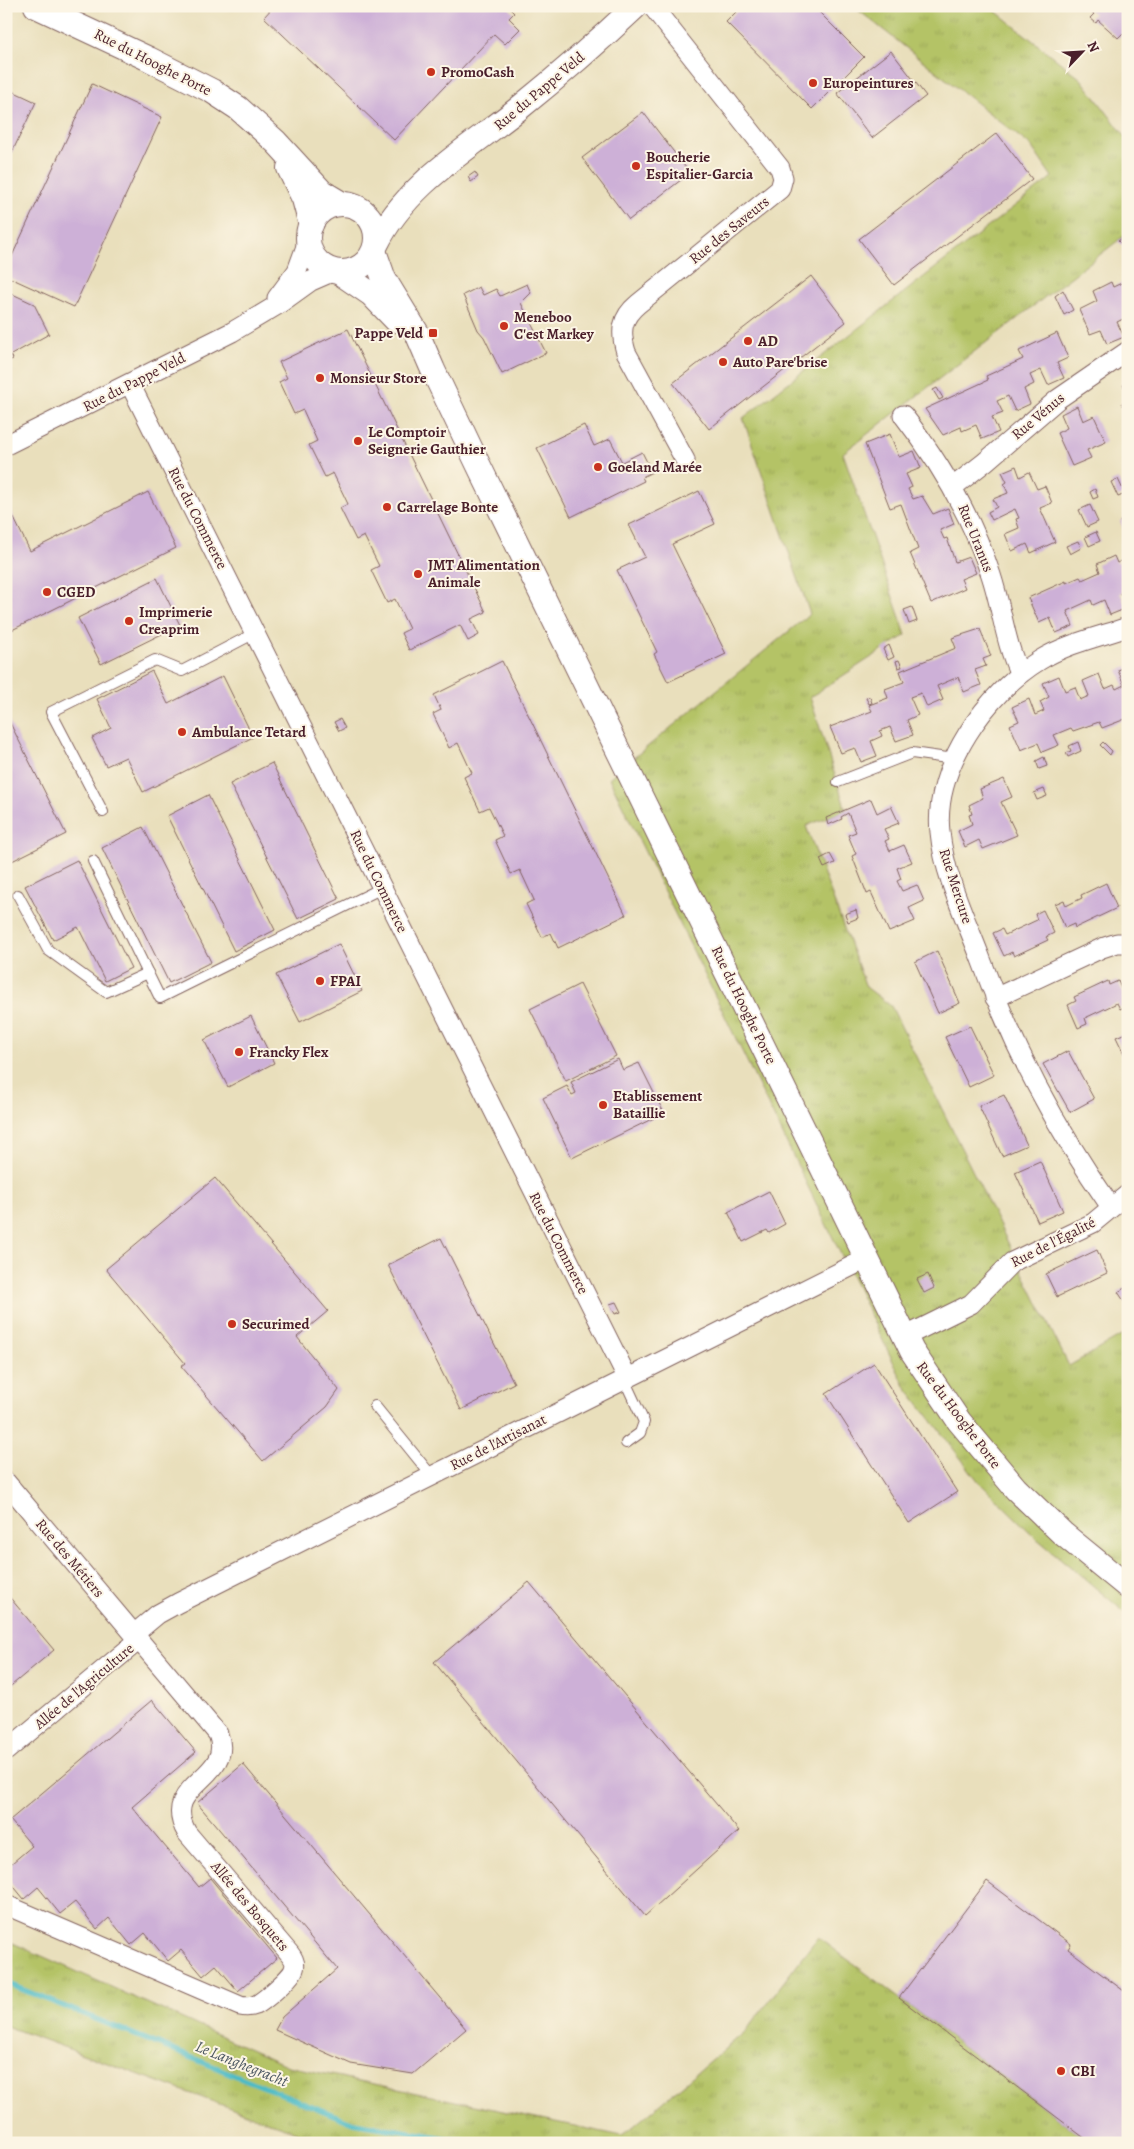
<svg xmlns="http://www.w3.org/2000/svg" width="1134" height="2149" font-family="Alegreya,serif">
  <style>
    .grass { fill: url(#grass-tufts); stroke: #7f7148 }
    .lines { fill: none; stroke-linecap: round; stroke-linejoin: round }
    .stream { stroke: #4dbbc6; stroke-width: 5.5 }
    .building { fill: #cdb0d7 }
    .service-casing { stroke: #82625e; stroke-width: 12 }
    .minor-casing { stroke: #82625e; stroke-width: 21 }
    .tertiary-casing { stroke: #82625e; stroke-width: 26 }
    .service { stroke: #fff; stroke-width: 10 }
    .minor { stroke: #fff; stroke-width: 19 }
    .tertiary { stroke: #fff; stroke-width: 24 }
    .poi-dot { fill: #c8321e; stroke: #fcf5e5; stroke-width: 2 }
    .labels { text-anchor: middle; stroke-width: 4; stroke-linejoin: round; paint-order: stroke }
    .street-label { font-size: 15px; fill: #4a1f2b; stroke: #fcf5e5 }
    .poi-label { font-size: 15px; font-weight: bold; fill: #4a1f2b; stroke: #fcf5e5; text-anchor: start }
    .water-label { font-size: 16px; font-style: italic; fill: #4b5661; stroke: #fcf5e5 }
  </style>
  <defs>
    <pattern id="grass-tufts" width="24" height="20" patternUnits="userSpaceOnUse" patternTransform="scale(1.25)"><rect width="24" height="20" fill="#b4c366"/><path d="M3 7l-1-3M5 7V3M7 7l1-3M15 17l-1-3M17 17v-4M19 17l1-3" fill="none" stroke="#9ca759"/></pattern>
  </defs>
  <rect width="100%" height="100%" fill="#fcf5e5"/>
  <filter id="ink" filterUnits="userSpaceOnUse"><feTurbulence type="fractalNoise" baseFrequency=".02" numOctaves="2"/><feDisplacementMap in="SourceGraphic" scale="10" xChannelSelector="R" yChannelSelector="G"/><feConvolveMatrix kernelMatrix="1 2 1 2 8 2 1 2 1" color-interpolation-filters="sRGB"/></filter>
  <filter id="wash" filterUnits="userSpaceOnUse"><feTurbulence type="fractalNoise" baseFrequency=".0096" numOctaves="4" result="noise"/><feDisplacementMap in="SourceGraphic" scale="20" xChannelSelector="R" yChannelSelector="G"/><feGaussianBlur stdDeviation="1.12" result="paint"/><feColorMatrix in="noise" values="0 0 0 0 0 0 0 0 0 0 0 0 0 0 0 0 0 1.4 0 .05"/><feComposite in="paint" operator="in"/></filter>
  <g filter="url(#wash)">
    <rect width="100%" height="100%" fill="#e9dfbc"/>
    <g class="grass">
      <polygon points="853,6 989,6 1081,79 1128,140 1128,233 843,453 906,635 810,697 846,810 806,826 866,987 891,1006 1069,1366 1128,1332 1128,1453 1124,1455 1128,1460 1128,1615 1036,1538 979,1482 905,1386 609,778 810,614 743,418 1052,177 1031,146"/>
      <polygon points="818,1937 1091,2143 326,2143 6,2026 6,1940 288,2066 622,2136 746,2031"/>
    </g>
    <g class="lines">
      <polyline class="stream" points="6,1983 354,2123 475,2143"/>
    </g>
    <g id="blocks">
      <g class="building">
        <polygon points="274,6 507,6 514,13 509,18 520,29 505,44 494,34 394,140 264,17"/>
        <polygon points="742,6 813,6 864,57 812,109 726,22"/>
        <polygon points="1085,6 1124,6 1128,10 1128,28 1118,38 1098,20 1096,23 1090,18 1094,14"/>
        <polygon points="891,51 926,96 872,138 837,93"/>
        <polygon points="92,84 162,117 74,307 6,276 6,269"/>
        <polygon points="6,88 36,102 6,165"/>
        <polygon points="643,112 690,173 629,220 582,158"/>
        <polygon points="997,133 1032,179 894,285 859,239"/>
        <polygon points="475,172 478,177 471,182 468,177"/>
        <polygon points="1128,234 1128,241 1122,245 1118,241"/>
        <polygon points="811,276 846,322 709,429 673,383"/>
        <polygon points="1128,280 1128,310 1125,311 1127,317 1117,322 1124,337 1107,344 1101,330 1090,334 1079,310 1097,301 1093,291 1111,282 1113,287"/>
        <polygon points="527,284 531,293 521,303 546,353 502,374 484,337 478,330 463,295 479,287 483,295 496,289 500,296"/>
        <polygon points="1063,290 1073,310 1064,315 1055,296"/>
        <polygon points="6,291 34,304 49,334 11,355 13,359 6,362"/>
        <polygon points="348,329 486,612 471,619 479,635 468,641 460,625 409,650 401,633 409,629 395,599 387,603 371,570 379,566 364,536 356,540 340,508 348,504 333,473 325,477 309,445 317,441 303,410 294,414 279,382 287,378 279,362"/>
        <polygon points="1057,333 1068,358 1057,363 1064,378 1048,385 1041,370 1030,375 1034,384 1024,389 1030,404 1015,411 1008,396 997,401 1003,413 992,417 999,432 982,439 976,425 962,431 961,427 943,435 925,409 988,380 986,376 1023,359 1019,351"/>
        <polygon points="1128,383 1128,394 1123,385"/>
        <polygon points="937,388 943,398 939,400 933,390"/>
        <polygon points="1128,400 1128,416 1122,403"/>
        <polygon points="1077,406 1083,421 1094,416 1106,442 1087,450 1091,458 1072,466 1057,433 1067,428 1061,414"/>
        <polygon points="584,425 594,446 610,439 622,462 642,452 652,472 642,477 644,481 571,517 537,448"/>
        <polygon points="890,434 899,457 914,451 921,468 906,474 912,487 908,489 913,499 922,496 933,514 948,508 954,524 940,530 944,539 947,538 955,562 969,557 976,573 961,579 965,588 931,603 910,553 918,549 901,504 890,508 865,444"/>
        <polygon points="1016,466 1020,477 1029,472 1037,489 1045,486 1052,503 1040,508 1055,542 1031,553 1027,544 1012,551 1005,534 1019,528 1016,519 1019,518 1015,509 992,520 988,512 997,507 993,499 1008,493 1004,484 1007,482 1002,472"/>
        <polygon points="1118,479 1125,494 1118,497 1111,482"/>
        <polygon points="1095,489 1098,497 1093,499 1090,492"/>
        <polygon points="699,491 715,524 672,544 726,654 668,682 654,654 657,652 617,570 645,557 629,525"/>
        <polygon points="148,492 176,548 6,633 6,502 30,551"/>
        <polygon points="1090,505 1098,522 1087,527 1079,510"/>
        <polygon points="1128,517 1128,528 1124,530 1120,521"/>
        <polygon points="1096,532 1100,541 1089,546 1085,537"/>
        <polygon points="1078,541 1081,548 1070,554 1066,546"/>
        <polygon points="1114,556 1117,563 1128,558 1128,590 1120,593 1127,608 1110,615 1104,600 1093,605 1091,600 1067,611 1073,626 1056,633 1050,618 1039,623 1028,598 1066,581 1066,583 1080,577 1082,580 1100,572 1097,564"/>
        <polygon points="157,578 180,625 101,664 78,618"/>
        <polygon points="912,607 917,621 909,624 904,610"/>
        <polygon points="980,629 991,656 983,659 986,666 975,670 981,685 964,692 958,677 937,686 943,700 927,707 921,693 910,697 918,715 907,720 913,735 896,741 890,727 880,731 882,736 871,741 877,756 861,762 855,748 841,753 830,727 872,711 869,705 888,698 885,689 904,682 900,671 956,648 952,638"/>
        <polygon points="889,645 894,657 888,660 883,649"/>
        <polygon points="899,660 902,667 898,668 896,661"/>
        <polygon points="502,661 626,915 558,948 551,933 542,937 526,904 534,900 520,870 511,874 495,840 503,836 489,807 480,811 464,777 472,773 458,743 449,748 433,714 441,710 434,695"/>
        <polygon points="1128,666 1128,713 1126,714 1128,718 1102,728 1099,722 1073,731 1071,728 1054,735 1059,745 1042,752 1038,743 1021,750 1010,725 1019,721 1012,707 1029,699 1035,715 1044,711 1040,702 1049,697 1043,683 1059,676 1065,691 1075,687 1080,700 1089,696 1083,681 1099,674 1105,689 1114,685 1116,689 1124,685 1118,670"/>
        <polygon points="152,671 168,704 223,676 253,737 143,792 126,757 106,766 92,738 111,728 97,699"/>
        <polygon points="870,697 872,703 869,704 866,698"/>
        <polygon points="6,715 66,834 6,864"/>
        <polygon points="340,719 345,728 339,731 334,722"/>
        <polygon points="1078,742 1081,751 1068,757 1066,753 1071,751 1069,746"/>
        <polygon points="1103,742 1112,751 1110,755 1100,745"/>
        <polygon points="1044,757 1047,766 1039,769 1036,761"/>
        <polygon points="272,763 339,899 298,919 230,784"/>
        <polygon points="1004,779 1012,797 1001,802 1017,835 983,849 979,840 965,847 958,831 972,824 969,815 972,814 969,805 983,798 980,789"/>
        <polygon points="1044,789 1047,796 1037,800 1034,793"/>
        <polygon points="208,795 275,930 234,951 167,816"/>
        <polygon points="871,799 877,813 891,806 899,823 884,829 889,839 885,841 890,851 904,845 912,862 897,868 901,879 897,881 902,891 917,885 924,901 909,908 915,921 889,932 871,892 867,894 852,856 856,854 848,835 856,832 848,813 841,817 842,819 828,825 826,818"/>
        <polygon points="143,827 211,962 169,983 102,848"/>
        <polygon points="830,854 835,863 824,868 820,859"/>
        <polygon points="77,860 131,968 105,981 78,927 53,940 25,886"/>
        <polygon points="1106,883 1117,908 1075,928 1074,924 1065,928 1055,904 1064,900 1066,906 1082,898 1081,895"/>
        <polygon points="856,910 858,918 848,922 845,914"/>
        <polygon points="1043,910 1054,933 1046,937 1048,940 1014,956 1012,952 1004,956 993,933 1002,929 1005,935 1037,920 1035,914"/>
        <polygon points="339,944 362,991 300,1022 276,975"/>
        <polygon points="937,951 960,1003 938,1013 915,962"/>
        <polygon points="1108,981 1109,985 1118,981 1128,1005 1120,1009 1117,1003 1085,1018 1087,1024 1078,1028 1068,1005 1076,1001 1074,997"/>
        <polygon points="580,984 616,1056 566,1081 530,1009"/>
        <polygon points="251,1016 274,1063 228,1087 204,1040"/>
        <polygon points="970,1026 994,1075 969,1087 945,1037"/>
        <polygon points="1128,1032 1128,1062 1116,1037"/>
        <polygon points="1068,1051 1094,1099 1070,1112 1043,1064"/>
        <polygon points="618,1059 623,1070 639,1063 664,1113 572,1158 543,1098 567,1086 572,1095 576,1093 571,1082"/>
        <polygon points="1004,1095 1027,1145 1002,1156 979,1106"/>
        <polygon points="1040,1161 1063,1211 1038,1222 1015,1172"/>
        <polygon points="215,1178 328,1311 297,1337 339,1390 327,1407 263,1461 181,1366 185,1363 106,1269"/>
        <polygon points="769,1191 785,1224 769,1233 767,1230 743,1242 728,1212"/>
        <polygon points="441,1238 514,1383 461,1410 388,1265"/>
        <polygon points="1097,1250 1107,1273 1057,1297 1046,1274"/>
        <polygon points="928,1274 934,1288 924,1293 917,1279"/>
        <polygon points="1128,1286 1128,1307 1118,1292"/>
        <polygon points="616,1302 621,1312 615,1314 610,1304"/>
        <polygon points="874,1363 957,1492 909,1523 826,1394"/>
        <polygon points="529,1582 739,1831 645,1916 434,1662"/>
        <polygon points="6,1593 54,1650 6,1690"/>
        <polygon points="152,1700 196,1752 132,1807 199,1887 210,1878 277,1958 238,1991 216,1965 203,1976 181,1950 168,1961 145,1933 131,1945 109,1918 97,1929 75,1902 60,1914 38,1887 24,1899 6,1877 6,1868 32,1846 10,1820"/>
        <polygon points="243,1764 466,2029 413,2074 351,2064 275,2030 282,2017 337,1969 197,1803"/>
        <polygon points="987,1881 1071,1944 1068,1949 1128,1994 1128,2143 1091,2143 899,1998"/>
      </g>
    </g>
  </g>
  <g filter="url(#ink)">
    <use href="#blocks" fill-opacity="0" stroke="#82625e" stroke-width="1"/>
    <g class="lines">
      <defs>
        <g id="service">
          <polyline points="838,782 912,753 954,759"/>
          <polyline points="103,812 51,712 155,660 182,671 255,633"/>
          <polyline points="93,861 160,998 382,888"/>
          <polyline points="18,895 48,950 106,992 148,973"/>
          <polyline points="624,1379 644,1422 640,1433 626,1443"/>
          <polyline points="375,1406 431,1475"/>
        </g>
        <g id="minor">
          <path d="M 652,6 L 780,168 L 783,178 L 780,189 L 638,304 C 621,318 620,332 626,352 L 685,460"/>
          <polyline points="277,298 297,271 308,241"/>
          <polyline points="130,384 627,1377"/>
          <path d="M 903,415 C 942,465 971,515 991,575 C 1002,608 1005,643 1020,674"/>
          <polyline points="6,445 232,332 279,304 311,281 334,271"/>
          <polyline points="953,487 985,462 1058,399 1128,351"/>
          <polyline points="995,998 1102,948 1117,943 1128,943"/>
          <path d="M 1111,1207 C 1054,1125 1013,1048 979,954 C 964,915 944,874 940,832 C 933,768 987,692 1040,660 C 1066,644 1098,637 1128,627"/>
          <polyline points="904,1337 971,1304 1012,1262 1093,1223 1128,1194"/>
          <path d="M 6,1482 L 218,1734 C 236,1779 158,1783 187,1833 L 290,1954 C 294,1959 296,1963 294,1969 C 292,1977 264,2001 256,2005 C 251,2007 245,2007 240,2006 L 6,1905"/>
          <polyline points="134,1634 158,1614 178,1603 866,1259"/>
          <polyline points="6,1751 139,1640"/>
        </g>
        <g id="tertiary">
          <polyline points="36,6 149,59 212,91 238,108 276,142 322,192 342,204"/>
          <polyline points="289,168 304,199 311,225"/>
          <circle cx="342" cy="238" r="34"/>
          <path d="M 376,245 C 405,185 468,149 518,109 C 559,76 598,42 636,6"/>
          <polyline points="374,251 384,279 417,333 433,370 477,462 912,1351 959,1421 1016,1489 1062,1533 1128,1587"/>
          <polyline points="339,272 371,294 396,320"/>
        </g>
      </defs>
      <use href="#service" class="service-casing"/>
      <use href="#minor" class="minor-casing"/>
      <use href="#tertiary" class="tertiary-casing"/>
      <use href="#service" class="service"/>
      <use href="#minor" class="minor"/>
      <use href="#tertiary" class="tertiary"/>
    </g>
  </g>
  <g class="poi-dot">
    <circle cx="431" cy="72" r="5"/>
    <circle cx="813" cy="83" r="5"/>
    <circle cx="636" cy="166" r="5"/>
    <circle cx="504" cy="326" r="5"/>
    <rect x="428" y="328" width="10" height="10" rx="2.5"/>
    <circle cx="748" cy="341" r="5"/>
    <circle cx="723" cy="362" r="5"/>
    <circle cx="320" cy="378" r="5"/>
    <circle cx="358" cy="441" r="5"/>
    <circle cx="598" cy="467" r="5"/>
    <circle cx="387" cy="507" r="5"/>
    <circle cx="418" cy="574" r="5"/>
    <circle cx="47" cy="592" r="5"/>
    <circle cx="129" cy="621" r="5"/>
    <circle cx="182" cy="732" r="5"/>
    <circle cx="320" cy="981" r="5"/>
    <circle cx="239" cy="1052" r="5"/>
    <circle cx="603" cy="1105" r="5"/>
    <circle cx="232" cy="1324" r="5"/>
    <circle cx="1061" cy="2071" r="5"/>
  </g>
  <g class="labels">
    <g class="street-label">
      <text transform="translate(153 62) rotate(27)" y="5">Rue du Hooghe Porte</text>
      <text transform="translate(539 91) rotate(-40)" y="5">Rue du Pappe Veld</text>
      <text transform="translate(729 230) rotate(-39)" y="5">Rue des Saveurs</text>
      <text transform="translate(134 382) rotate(-27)" y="5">Rue du Pappe Veld</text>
      <text transform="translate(1038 416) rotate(-40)" y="5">Rue Vénus</text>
      <text transform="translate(198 518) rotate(63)" y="5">Rue du Commerce</text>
      <text transform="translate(976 538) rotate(68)" y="5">Rue Uranus</text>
      <text transform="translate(379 881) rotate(64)" y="5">Rue du Commerce</text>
      <text transform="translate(956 886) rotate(72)" y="5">Rue Mercure</text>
      <text transform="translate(744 1005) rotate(64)" y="5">Rue du Hooghe Porte</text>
      <text transform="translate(1053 1242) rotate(-27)" y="5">Rue de l'Égalité</text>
      <text transform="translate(559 1243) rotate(63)" y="5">Rue du Commerce</text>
      <text transform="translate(959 1415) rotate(53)" y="5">Rue du Hooghe Porte</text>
      <text transform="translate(498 1442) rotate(-27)" y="5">Rue de l'Artisanat</text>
      <text transform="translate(70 1558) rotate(50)" y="5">Rue des Métiers</text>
      <text transform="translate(84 1686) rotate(-40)" y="5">Allée de l'Agriculture</text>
      <text transform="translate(250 1906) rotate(50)" y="5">Allée des Bosquets</text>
    </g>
    <g class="poi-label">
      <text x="441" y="77">PromoCash</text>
      <text x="823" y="88">Europeintures</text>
      <text x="646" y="162">Boucherie<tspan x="646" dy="17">Espitalier-Garcia</tspan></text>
      <text x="514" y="322">Meneboo<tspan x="514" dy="17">C'est Markey</tspan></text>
      <text x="423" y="338" text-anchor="end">Pappe Veld</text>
      <text x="758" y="346">AD</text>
      <text x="733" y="367">Auto Pare'brise</text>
      <text x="330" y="383">Monsieur Store</text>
      <text x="368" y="437">Le Comptoir<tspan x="368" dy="17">Seignerie Gauthier</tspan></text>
      <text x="608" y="472">Goeland Marée</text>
      <text x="397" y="512">Carrelage Bonte</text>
      <text x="428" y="570">JMT Alimentation<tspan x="428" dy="17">Animale</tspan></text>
      <text x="57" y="597">CGED</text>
      <text x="139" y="617">Imprimerie<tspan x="139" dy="17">Creaprim</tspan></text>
      <text x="192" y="737">Ambulance Tetard</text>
      <text x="330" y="986">FPAI</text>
      <text x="249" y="1057">Francky Flex</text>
      <text x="613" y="1101">Etablissement<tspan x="613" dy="17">Bataillie</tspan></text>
      <text x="242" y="1329">Securimed</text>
      <text x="1071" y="2076">CBI</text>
    </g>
    <g class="water-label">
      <text transform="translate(242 2063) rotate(22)" y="6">Le Langhegracht</text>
    </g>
  </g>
  <rect width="1134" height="2149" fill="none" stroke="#fcf5e5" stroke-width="25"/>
  <g transform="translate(1082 52) rotate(65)" stroke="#fcf5e5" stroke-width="4" paint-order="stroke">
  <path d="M0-4L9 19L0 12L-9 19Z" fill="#4a1f2b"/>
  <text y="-8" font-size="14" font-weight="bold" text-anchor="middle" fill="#4a1f2b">N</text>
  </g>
</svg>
